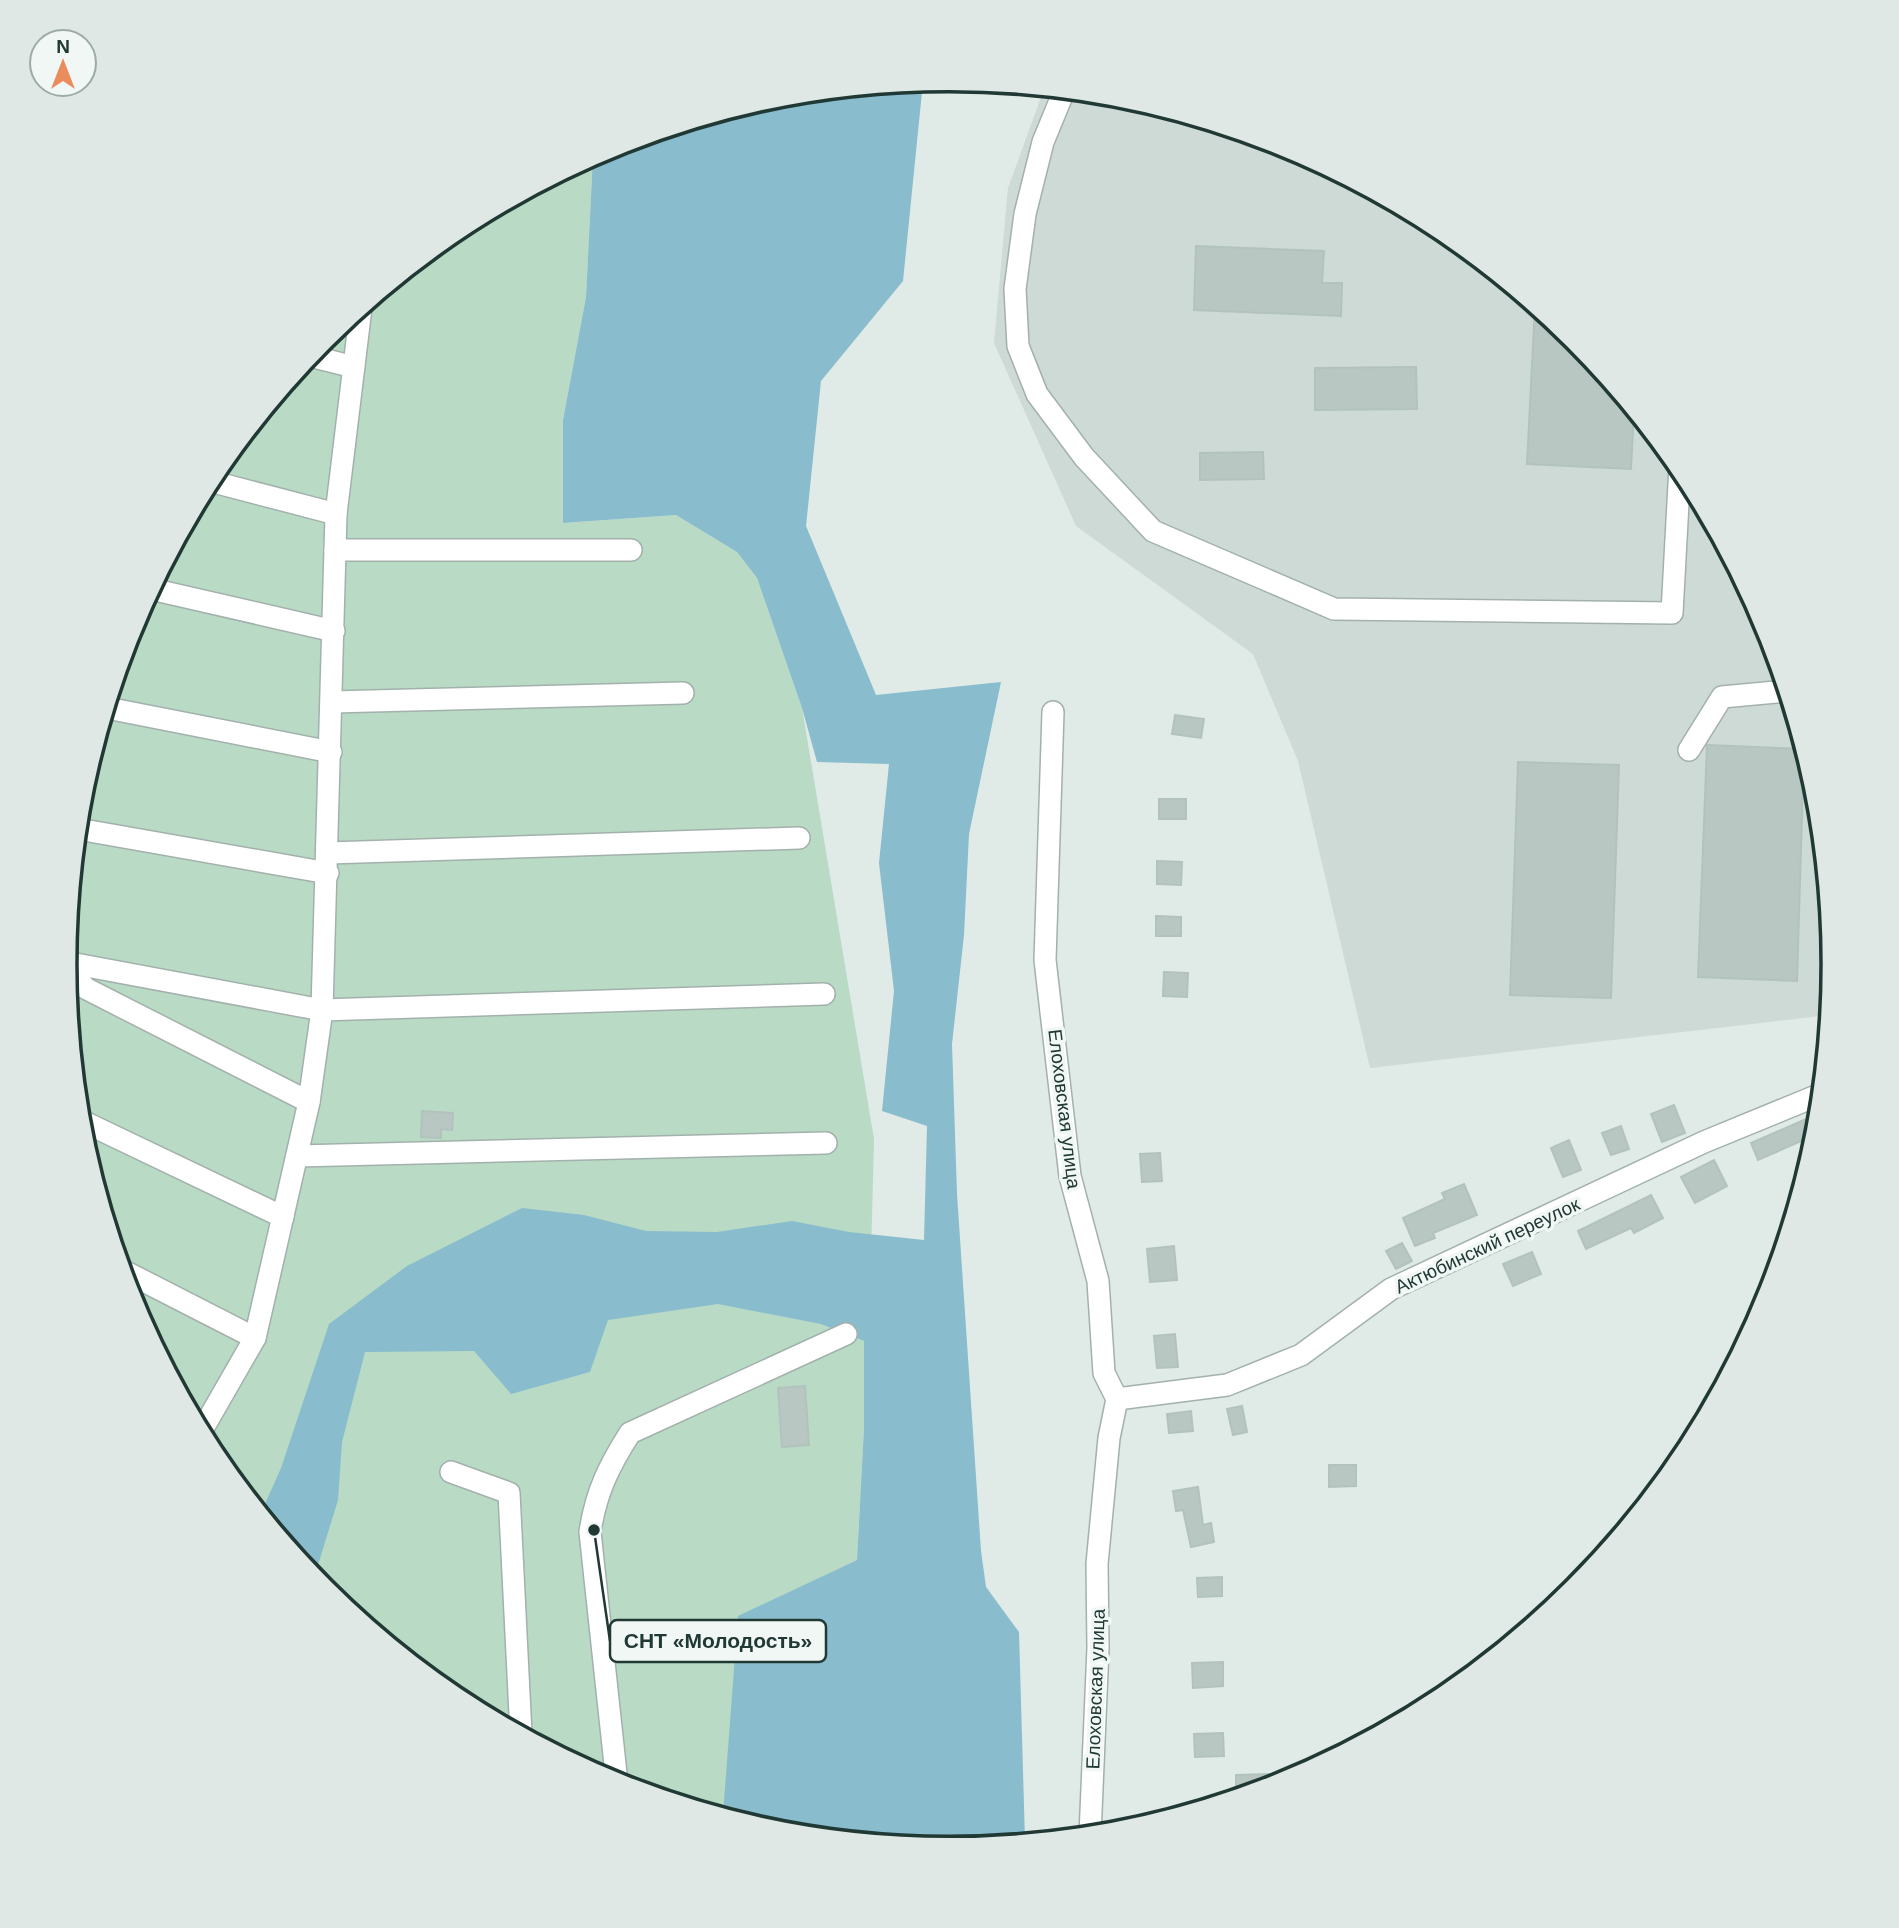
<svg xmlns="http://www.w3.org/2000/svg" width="1899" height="1928" font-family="Arial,sans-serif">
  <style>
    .built { fill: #cedad5 }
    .green { fill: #b9dac5 }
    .water { fill: #89bccd }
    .building { fill: #b8c7c2; stroke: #b2c3be; stroke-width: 2 }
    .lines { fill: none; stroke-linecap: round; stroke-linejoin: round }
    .minor-casing { stroke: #a3b1ad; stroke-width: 24 }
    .minor { stroke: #fff; stroke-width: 21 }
    .labels { text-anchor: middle; stroke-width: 7; stroke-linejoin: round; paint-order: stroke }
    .street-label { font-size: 19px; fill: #213935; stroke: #f0f7f4 }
    .rim { fill: none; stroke: #213935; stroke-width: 3.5 }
    .leader { fill: none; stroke: #213935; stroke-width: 2.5 }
    .callout-dot { fill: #213935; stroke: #f0f7f4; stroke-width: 2.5 }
    .callout { fill: #f0f7f4; stroke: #213935; stroke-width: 2.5 }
    .callout-label { font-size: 21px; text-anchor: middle; font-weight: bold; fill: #213935 }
  </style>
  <rect width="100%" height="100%" fill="#e0eae6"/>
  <polygon class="built" points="1044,89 1122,96 1288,147 1441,229 1575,339 1685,473 1767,626 1817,792 1834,964 1829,1015 1370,1068 1298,761 1253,654 1076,526 994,343 1008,188"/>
  <polygon class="green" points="593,156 586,297 563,420 563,523 676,515 737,552 757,578 802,708 874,1139 871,1256 848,1335 864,1341 864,1428 857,1560 769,1602 746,1823 611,1781 458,1699 324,1589 214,1455 132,1302 82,1136 65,964 82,791 132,625 214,472 324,338 458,228"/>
  <polygon class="water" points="923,82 903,281 821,381 806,526 876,695 1001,682 969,834 964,935 952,1044 957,1194 981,1551 986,1587 1019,1632 1025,1841 949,1849 777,1832 723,1815 738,1616 857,1560 864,1428 864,1341 821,1324 718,1304 608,1320 590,1372 511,1394 474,1351 365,1352 342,1442 338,1500 314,1578 261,1513 281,1468 329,1324 407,1266 522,1208 584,1215 646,1231 717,1232 792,1221 849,1232 924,1240 927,1126 882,1111 894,991 879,863 889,764 817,762 802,708 757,578 737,552 676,515 563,523 563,420 586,297 593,156 611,146 777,96"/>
  <g class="building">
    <polygon points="1196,246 1324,251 1322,283 1342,283 1341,316 1194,310"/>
    <polygon points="1535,305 1575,339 1634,410 1631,469 1527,464"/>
    <polygon points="1416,367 1417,409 1315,410 1315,368"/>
    <polygon points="1263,452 1264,479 1200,480 1200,453"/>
    <polygon points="1175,715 1204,719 1201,738 1172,734"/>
    <polygon points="1707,745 1804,749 1797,981 1698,977"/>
    <polygon points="1518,762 1619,765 1611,998 1510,995"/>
    <rect x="1159" y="799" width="27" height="20"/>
    <polygon points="1157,861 1182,862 1181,885 1157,884"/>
    <polygon points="1156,916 1181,917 1181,936 1156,936"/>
    <polygon points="1164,972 1188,973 1187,997 1163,996"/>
    <polygon points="1674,1105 1685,1133 1662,1142 1651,1114"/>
    <polygon points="422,1111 453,1113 452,1130 441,1129 441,1138 421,1137"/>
    <polygon points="1820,1113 1817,1134 1758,1160 1751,1143"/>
    <polygon points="1621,1126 1629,1149 1611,1155 1602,1133"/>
    <polygon points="1569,1140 1581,1170 1563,1177 1551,1148"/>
    <polygon points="1160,1153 1162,1181 1142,1182 1140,1154"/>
    <polygon points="1714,1160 1727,1186 1695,1203 1681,1177"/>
    <polygon points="1464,1184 1477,1215 1433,1233 1435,1238 1415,1246 1403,1218 1445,1199 1442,1193"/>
    <polygon points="1651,1195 1663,1218 1634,1233 1631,1228 1586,1249 1578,1231"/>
    <polygon points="1402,1243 1412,1261 1396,1269 1386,1251"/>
    <polygon points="1174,1246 1177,1280 1150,1282 1147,1249"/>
    <polygon points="1532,1252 1541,1274 1513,1286 1503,1264"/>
    <polygon points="1175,1334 1178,1367 1157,1368 1154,1336"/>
    <polygon points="805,1386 809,1445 782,1447 778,1388"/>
    <polygon points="1242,1406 1247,1432 1233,1435 1227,1409"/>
    <polygon points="1191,1411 1193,1431 1169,1433 1167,1414"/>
    <polygon points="1329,1465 1356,1465 1356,1486 1329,1487"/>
    <polygon points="1198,1487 1203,1525 1211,1523 1214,1542 1191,1547 1183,1510 1176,1511 1173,1491"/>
    <polygon points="1222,1577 1222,1596 1198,1597 1197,1578"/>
    <polygon points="1223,1662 1223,1686 1193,1688 1192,1663"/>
    <polygon points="1223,1733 1224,1756 1195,1757 1194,1734"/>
    <polygon points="1270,1774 1270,1787 1236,1797 1236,1775"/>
  </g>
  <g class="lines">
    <defs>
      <g id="minor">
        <polyline points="1064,91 1043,142 1025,214 1015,289 1018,346 1037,394 1084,457 1153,531 1334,609 1672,613 1680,466"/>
        <polyline points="310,356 354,367"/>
        <polyline points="210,481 336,514"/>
        <polyline points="335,550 631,550"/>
        <polyline points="151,589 334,631"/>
        <polyline points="332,702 683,693"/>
        <polyline points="107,708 331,752"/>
        <polyline points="1053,712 1045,960 1070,1176 1098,1281 1104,1373 1117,1399 1109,1438 1097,1564 1098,1648 1090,1835"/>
        <polyline points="1689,750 1722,697 1787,691"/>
        <polyline points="78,829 328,873"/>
        <polyline points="328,853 799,838"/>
        <polyline points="65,962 322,1010 824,994"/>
        <polyline points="65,962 85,988 309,1102"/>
        <polyline points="80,1120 283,1217"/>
        <polyline points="297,1156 826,1143"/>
        <polyline points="122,1270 255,1338"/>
        <polyline points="1117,1399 1227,1385 1301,1355 1391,1289 1704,1142 1821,1094"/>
        <polyline points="201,1432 255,1338 309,1102 322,1010 336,514 361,308"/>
        <polyline points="451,1472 509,1493 521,1734"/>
        <path d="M 617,1783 L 590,1532 C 596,1492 609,1466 630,1433 L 846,1334"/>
      </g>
    </defs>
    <use href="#minor" class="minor-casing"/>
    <use href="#minor" class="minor"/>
  </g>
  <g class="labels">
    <g class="street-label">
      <text transform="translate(1065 1109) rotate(83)" y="7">Елоховская улица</text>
      <text transform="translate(1487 1245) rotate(-25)" y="7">Актюбинский переулок</text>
      <text transform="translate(1095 1689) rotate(-88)" y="7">Елоховская улица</text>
    </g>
  </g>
  <path d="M0 0H1899V1928H0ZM77 964a872 872 0 1 1 1744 0a872 872 0 1 1-1744 0Z" fill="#dfe8e5" fill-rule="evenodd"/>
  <path class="rim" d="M77 964a872 872 0 1 1 1744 0a872 872 0 1 1-1744 0Z"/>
  <path class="leader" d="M594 1530L610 1641"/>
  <circle class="callout-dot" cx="594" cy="1530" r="7"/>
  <rect class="callout" x="610" y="1620" width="216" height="42" rx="7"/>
  <g class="callout-label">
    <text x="718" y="1648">СНТ «Молодость»</text>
  </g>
  <g transform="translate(63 63)"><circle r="33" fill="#f0f7f4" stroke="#9daba8" stroke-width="2"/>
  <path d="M0-5L12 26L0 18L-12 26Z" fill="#eb8c5c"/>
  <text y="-10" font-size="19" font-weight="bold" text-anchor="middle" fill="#213935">N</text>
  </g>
</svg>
